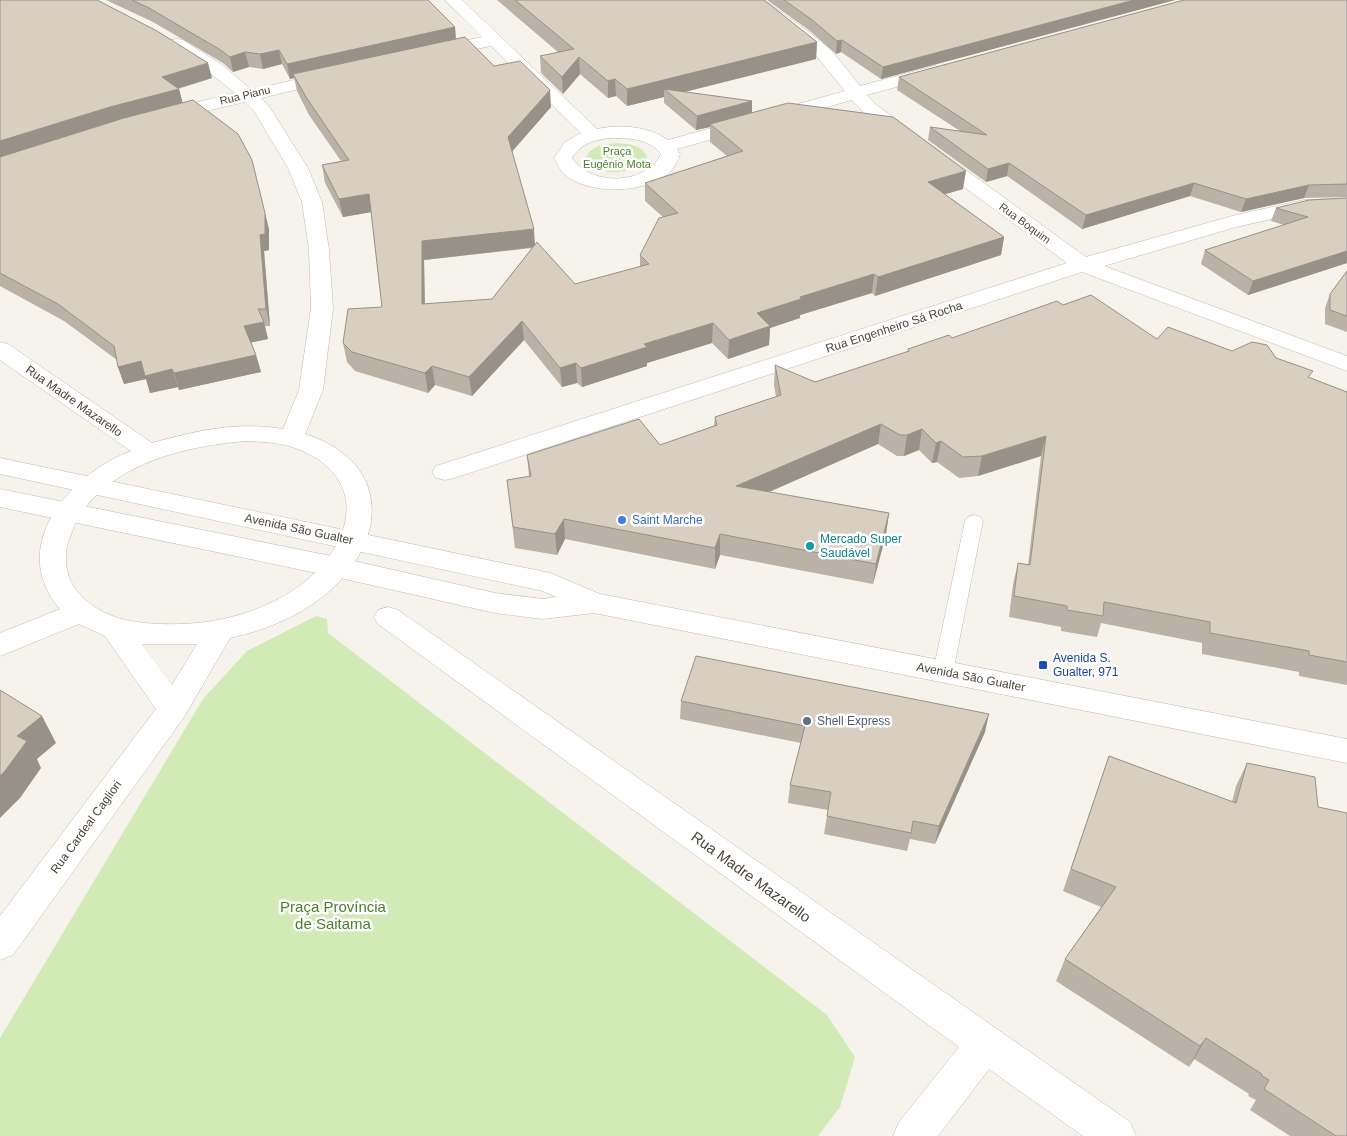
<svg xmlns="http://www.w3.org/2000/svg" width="1347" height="1136" font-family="Helvetica,sans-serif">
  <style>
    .green { fill: #d2eab5 }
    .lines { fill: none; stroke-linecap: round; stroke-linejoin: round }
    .service-casing { stroke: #c2bbae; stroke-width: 1 }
    .minor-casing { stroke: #c2bbae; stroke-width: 1 }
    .tertiary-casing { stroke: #c2bbae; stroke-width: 1 }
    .service { fill: #fff; fill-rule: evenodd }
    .minor { fill: #fff; fill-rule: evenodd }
    .tertiary { fill: #fff; fill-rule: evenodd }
    .wall { fill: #bab2a6; fill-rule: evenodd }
    .shaded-wall { fill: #979187 }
    .building { fill: #d8cfc1; stroke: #979187 }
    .shop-dot { fill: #3f7fe0; stroke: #fff; stroke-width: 2 }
    .culture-dot { fill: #0f9aa8; stroke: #fff; stroke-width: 2 }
    .transit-dot { fill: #1a4fb4; stroke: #fff; stroke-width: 2 }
    .service-dot { fill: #5c6f8a; stroke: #fff; stroke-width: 2 }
    .labels { text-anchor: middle; stroke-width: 5; stroke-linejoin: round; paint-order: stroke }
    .far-street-label { font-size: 11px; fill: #4b4439; stroke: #fff }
    .far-park-label { font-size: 11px; fill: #4a7f2a; stroke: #fff }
    .street-label { font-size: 12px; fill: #4b4439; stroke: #fff }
    .shop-label { font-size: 12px; fill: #366cbe; stroke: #fff; text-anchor: start }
    .culture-label { font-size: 12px; fill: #0d838f; stroke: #fff; text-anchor: start }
    .transit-label { font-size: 12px; fill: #164399; stroke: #fff; text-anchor: start }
    .service-label { font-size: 12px; fill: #4e5e75; stroke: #fff; text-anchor: start }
    .near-street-label { font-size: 15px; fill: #4b4439; stroke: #fff }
    .near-park-label { font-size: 15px; fill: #4a7f2a; stroke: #fff }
  </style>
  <rect width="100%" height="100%" fill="#f6f3ec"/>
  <g class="green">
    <path d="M 618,143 C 630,144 642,145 647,157 L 645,163 C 628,174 604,176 587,163 L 586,157 C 592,145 605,144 618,143 Z"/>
    <polygon points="316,616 327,619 328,633 827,1015 855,1057 840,1107 818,1136 0,1136 0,1038 203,699 247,651"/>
  </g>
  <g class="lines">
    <defs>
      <polygon id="service" points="974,515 980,517 983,521 953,672 950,677 943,680 936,677 933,672 965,521 968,517"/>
      <g id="minor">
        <path d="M 445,0 L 462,0 L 597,129 C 619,124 649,126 668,140 L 845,91 L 813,52 L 746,0 L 764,0 L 809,32 L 832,51 L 860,86 L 934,66 L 940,67 L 943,71 L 940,75 L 867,95 L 875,104 L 1086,257 L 1232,216 L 1304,200 L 1347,198 L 1347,210 L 1304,212 L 1236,227 L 1104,266 L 1347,356 L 1347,371 L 1082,272 L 454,478 L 445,480 L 436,478 L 432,472 L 436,466 L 1067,263 L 863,112 L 852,100 L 677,149 L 680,154 C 678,160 675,167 671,171 C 648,194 589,196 564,174 C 560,170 557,163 554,158 L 565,142 L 581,133 L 491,46 L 436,57 L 430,56 L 428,52 L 430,48 L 482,37 ZM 609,138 C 628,138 649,138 661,154 C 646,185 591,187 572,158 C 580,144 594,140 609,138 Z"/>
        <path d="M 177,39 L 183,40 L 222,65 L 252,90 L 331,71 L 337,72 L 340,76 L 337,80 L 261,98 L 270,108 L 308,168 L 322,202 L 329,250 L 333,308 L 323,390 L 305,434 C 398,464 386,551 317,601 C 291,620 261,631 230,638 L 184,717 L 13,955 L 0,960 L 0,916 L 156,709 L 105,636 L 79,624 L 0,656 L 0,633 L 60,609 C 6,547 70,474 131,451 L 0,360 L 0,342 L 8,344 L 152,443 C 195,431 238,421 283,429 L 299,390 L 311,308 L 309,250 L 302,202 L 288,168 L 254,111 L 245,102 L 163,121 L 157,120 L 154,116 L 157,112 L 235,93 L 210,73 L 171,48 L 169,44 L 171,40 ZM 246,441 C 262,442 279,442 295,448 C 372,476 354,547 298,587 C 258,615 209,626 161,624 C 129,623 98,617 76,590 C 65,576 63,553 70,537 C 73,530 75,522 79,516 C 115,462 186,446 246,441 ZM 142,644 L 197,644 L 172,685 Z"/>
        <polygon points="388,607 398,610 1130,1122 1136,1136 1083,1136 989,1069 938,1136 893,1136 899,1122 959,1047 378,624 374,617 378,610"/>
      </g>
      <polygon id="tertiary" points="0,458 550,573 600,594 1347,739 1347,763 594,613 543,619 495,613 336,577 0,507 0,489 336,557 495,593 543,599 556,597 543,591 0,474"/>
    </defs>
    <use href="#service" class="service-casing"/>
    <use href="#minor" class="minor-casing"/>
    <use href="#tertiary" class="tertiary-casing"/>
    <use href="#service" class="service"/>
    <use href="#minor" class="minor"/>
    <use href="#tertiary" class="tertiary"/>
  </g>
  <g class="wall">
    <polygon points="0,0 212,78 178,89 179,89 182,103 269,229 269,250 264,251 270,326 265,326 268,339 251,342 256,355 261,372 179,390 178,387 150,393 146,379 124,384 118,367 117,360 64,321 0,286"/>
    <path d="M 106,0 L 428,0 L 455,27 L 456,39 L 551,107 L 512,151 L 535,244 L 575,284 L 640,267 L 640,255 L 663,217 L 645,201 L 645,183 L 727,156 L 710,142 L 710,127 L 696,130 L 664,103 L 664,97 L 627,106 L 616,96 L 608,98 L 580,74 L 563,94 L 541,73 L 540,56 L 559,53 L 497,0 L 764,0 L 817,42 L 816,59 L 685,92 L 752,101 L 752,113 L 963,189 L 945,194 L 1004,237 L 1001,255 L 875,296 L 872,293 L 800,315 L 800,318 L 770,328 L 769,345 L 728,359 L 712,343 L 647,363 L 647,366 L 582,387 L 577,383 L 562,387 L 524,340 L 472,396 L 435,385 L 428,393 L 355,371 L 347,362 L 343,343 L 382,307 L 371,212 L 343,217 L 325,183 L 322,165 L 341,161 L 309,115 L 297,91 L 294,78 L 290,79 L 282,64 L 263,69 L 249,67 L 233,72 L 223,63 L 153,22 ZM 532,248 L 492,299 L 425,304 L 424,260 Z"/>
    <polygon points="767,0 1175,0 881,79 841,52 836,54 810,31"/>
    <polygon points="1347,0 1347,197 1304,198 1241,212 1190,196 1082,229 1007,176 986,182 928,140 930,127 960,131 897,90 899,77"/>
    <polygon points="1347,198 1347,263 1248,295 1201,264 1205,250 1284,225 1271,221 1276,208"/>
    <polygon points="1347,271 1347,332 1325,324 1325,308 1330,294"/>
    <polygon points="1063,305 1157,339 1276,358 1310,378 1347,392 1347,685 1299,676 1299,672 1202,654 1202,643 1101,623 1097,637 1061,631 1061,627 1009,617 1013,584 1018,563 1028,565 1041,456 978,476 959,478 937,462 932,463 919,450 904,456 897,456 878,444 769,492 889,513 886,534 873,584 720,555 715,569 565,539 557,555 515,548 507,480 529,477 527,455 660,445 714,426 715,417 776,397 774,385 775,365 815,382 907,352 908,349 952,338"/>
    <polygon points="681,701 985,732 935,844 910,839 907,851 824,834 828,810 788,803 790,785 801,743 680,719"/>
    <polygon points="1109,756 1232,802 1236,786 1247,763 1347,1136 1290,1136 1250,1110 1256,1100 1248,1096 1249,1094 1194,1059 1189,1067 1056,981 1065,959 1101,907 1063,891"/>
  </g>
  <g class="shaded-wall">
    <polygon points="1134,0 1175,0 881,79 883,67"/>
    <polygon points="455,27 456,42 293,74 294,78 290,79 287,64"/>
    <polygon points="842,40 841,52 836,54 837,41"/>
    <polygon points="817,42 816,59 672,95 664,89 664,97 627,106 627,89"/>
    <polygon points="279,50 282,64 263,69 260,54"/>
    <polygon points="245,52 249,67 233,72 230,57"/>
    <polygon points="579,57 580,74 563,94 562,77"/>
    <polygon points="208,63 212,78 166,92 162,77"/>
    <polygon points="615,79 616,96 608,98 608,81"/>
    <polygon points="179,89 183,104 0,159 0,141 110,107"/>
    <polygon points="550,90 551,107 510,154 508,137"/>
    <polygon points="752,101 752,115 710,124 710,127 696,130 697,116"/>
    <polygon points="1009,163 1007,176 986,182 988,169"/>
    <polygon points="966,171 963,189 925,200 928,182"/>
    <polygon points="1194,183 1190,196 1082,229 1086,215"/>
    <polygon points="1309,185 1304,198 1241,212 1246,199"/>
    <polygon points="369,194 372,212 343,217 339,199"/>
    <polygon points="265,213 269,229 269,250 264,251 270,326 266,309 260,235"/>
    <polygon points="534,229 535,247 424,260 425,323 422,304 422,241"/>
    <polygon points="1004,237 1001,255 875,296 878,277"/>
    <polygon points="1347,251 1347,263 1248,295 1253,281"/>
    <polygon points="874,274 872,293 800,315 800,318 770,328 769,345 728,359 729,340 757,313 800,297"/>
    <polygon points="522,321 524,340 472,396 469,377"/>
    <polygon points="264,322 268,339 249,343 244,326"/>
    <polygon points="713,323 712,343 647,363 647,366 582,387 581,368 644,344"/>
    <polygon points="256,355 261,372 179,390 174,373"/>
    <polygon points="141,361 172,369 178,387 150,393 146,379 124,384 118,367"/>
    <polygon points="576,363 577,383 562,387 560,368"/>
    <polygon points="432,366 435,385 428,393 425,373"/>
    <polygon points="881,424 878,444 735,507 736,486"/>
    <polygon points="922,429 919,450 904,456 907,435"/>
    <polygon points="1046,436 1041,456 978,476 982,456"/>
    <polygon points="941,441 937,462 932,463 936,443"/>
    <polygon points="889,513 886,534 873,584 876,564"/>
    <polygon points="564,519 565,539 557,555 555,534"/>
    <polygon points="720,534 720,555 715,569 715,548"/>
    <polygon points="989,714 985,732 935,844 939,826"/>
    <polygon points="42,716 56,743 37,759 41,768 20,798 0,818 0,776 17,736"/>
    <polygon points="1206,1038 1194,1059 1189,1067 1200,1046"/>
  </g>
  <g class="building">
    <polygon points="0,0 97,0 157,31 208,63 162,77 179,89 110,107 0,141"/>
    <polygon points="132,0 428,0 455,27 287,64 279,50 260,54 245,52 230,57 219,49 149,8"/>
    <polygon points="515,0 764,0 817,42 627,89 615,79 608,81 579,57 562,77 540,56 574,49"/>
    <polygon points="784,0 1134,0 883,67 842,40 837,41 811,19"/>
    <polygon points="1184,0 1347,0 1347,184 1309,185 1246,199 1194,183 1086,215 1009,163 988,169 930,127 987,135 899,77"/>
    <polygon points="465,37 494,66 520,61 550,90 508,137 534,229 422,241 422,304 492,299 537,242 575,284 649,264 640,255 659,218 678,213 645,183 743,151 710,124 788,103 893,117 966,171 928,182 1004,237 878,277 874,274 800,297 801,299 757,313 770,326 729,340 713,323 644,344 647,347 581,368 576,363 560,368 522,321 469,377 432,366 425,373 352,352 343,343 348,309 382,307 369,194 339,199 322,165 349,160 306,97 293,74"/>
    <polygon points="664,89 752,101 697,116"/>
    <polygon points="193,100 238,134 252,160 265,213 265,234 260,235 266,309 258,309 264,322 244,326 256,355 174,373 172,369 145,376 141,361 118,367 114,346 58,304 0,273 0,157 124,118"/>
    <polygon points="1347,198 1347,251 1253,281 1205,250 1308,217 1276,208 1309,200"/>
    <polygon points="1347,271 1347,316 1330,310 1330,294"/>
    <polygon points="1091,295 1157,339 1168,327 1232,351 1252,342 1267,345 1276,358 1313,371 1308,377 1347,392 1347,662 1309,655 1309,651 1210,633 1210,622 1104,602 1103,616 1067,610 1067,606 1014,596 1018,563 1030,565 1046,436 982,456 963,457 941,441 936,443 922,429 907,435 900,435 881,424 736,486 889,513 876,564 720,534 715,548 564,519 555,534 513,527 507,480 531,476 527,455 639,419 660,445 717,425 715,417 781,395 775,365 815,382 909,351 908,349 949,335 952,338 1057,301 1063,305"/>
    <polygon points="696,656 989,714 939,826 913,821 911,833 827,816 831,792 790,785 805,726 681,701"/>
    <polygon points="0,690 42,716 17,736 27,741 5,771 0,776"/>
    <polygon points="1109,756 1236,803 1247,763 1315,777 1318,807 1347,813 1347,1136 1336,1136 1264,1089 1269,1080 1261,1075 1262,1074 1206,1038 1200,1046 1065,959 1116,887 1071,869"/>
  </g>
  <circle class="shop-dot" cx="622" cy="520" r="5"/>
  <circle class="culture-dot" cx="810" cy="546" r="5"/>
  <rect class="transit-dot" x="1038" y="660" width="10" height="10" rx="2.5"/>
  <circle class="service-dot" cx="807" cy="721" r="5"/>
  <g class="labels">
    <g class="far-street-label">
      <text transform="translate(245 95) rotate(-13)" y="4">Rua Pianu</text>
      <text transform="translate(1025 223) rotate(36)" y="4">Rua Boquim</text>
    </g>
    <g class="far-park-label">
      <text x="617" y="155">Praça<tspan x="617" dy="13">Eugênio Mota</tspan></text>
    </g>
    <g class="street-label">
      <text transform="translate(894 327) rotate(-18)" y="4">Rua Engenheiro Sá Rocha</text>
      <text transform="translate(74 401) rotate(35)" y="4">Rua Madre Mazarello</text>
      <text transform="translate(299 529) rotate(12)" y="4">Avenida São Gualter</text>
      <text transform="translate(971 677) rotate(11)" y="4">Avenida São Gualter</text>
      <text transform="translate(86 827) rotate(-54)" y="4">Rua Cardeal Cagliori</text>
    </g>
    <g class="shop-label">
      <text x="632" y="524">Saint Marche</text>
    </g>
    <g class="culture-label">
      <text x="820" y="543">Mercado Super<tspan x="820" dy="14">Saudável</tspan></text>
    </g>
    <g class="transit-label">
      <text x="1053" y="662">Avenida S.<tspan x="1053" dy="14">Gualter, 971</tspan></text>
    </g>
    <g class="service-label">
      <text x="817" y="725">Shell Express</text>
    </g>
    <g class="near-street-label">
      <text transform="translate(751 877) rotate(36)" y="5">Rua Madre Mazarello</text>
    </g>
    <g class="near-park-label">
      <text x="333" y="912">Praça Província<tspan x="333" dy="17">de Saitama</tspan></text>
    </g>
  </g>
</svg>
